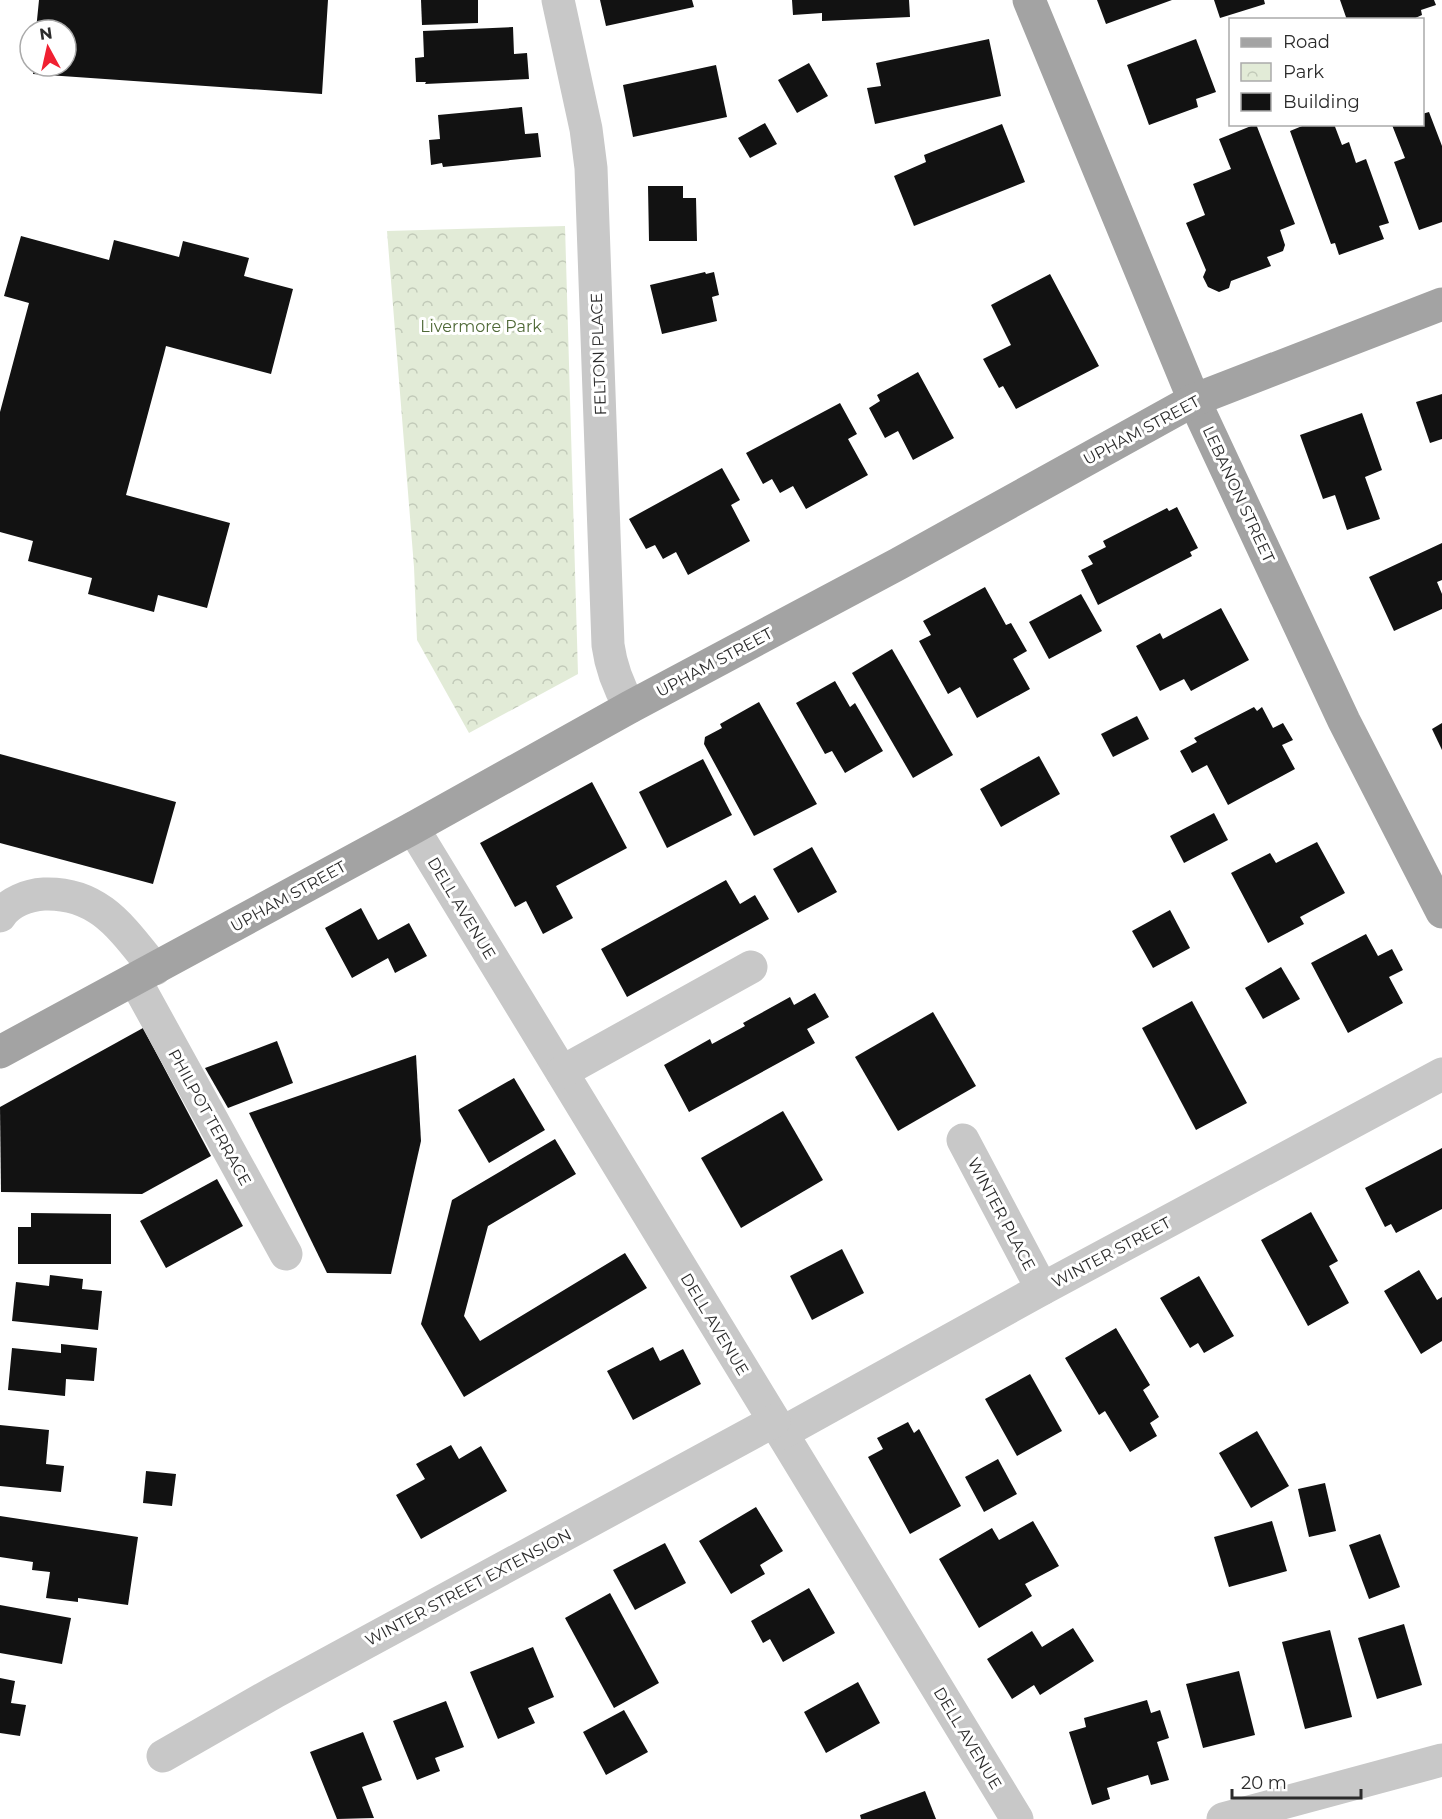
<svg xmlns="http://www.w3.org/2000/svg" width="1442" height="1819" font-family="Montserrat,sans-serif">
  <style>
    .park { fill: url(#park-crowns) }
    .building { fill: #121212 }
    .lines { fill: none; stroke-linecap: round; stroke-linejoin: round }
    .minor { stroke: #c8c8c8; stroke-width: 33 }
    .major { stroke: #a3a3a3; stroke-width: 33 }
    .labels { text-anchor: middle; stroke-width: 6; stroke-linejoin: round; paint-order: stroke }
    .park-label { font-size: 16px; fill: #4f6937; stroke: #fff }
    .street-label { font-size: 16px; fill: #2b2b2b; stroke: #fff }
  </style>
  <defs>
    <pattern id="park-crowns" width="20" height="18" patternUnits="userSpaceOnUse" patternTransform="scale(1.5)"><rect width="20" height="18" fill="#e2ebd7"/><path d="M2 6a3 3 0 1 1 6 0M12 15a3 3 0 1 1 6 0" fill="none" stroke="#c2cab9"/></pattern>
  </defs>
  <rect width="100%" height="100%" fill="#fff"/>
  <polygon class="park" points="565,226 578,674 469,733 417,640 414,567 387,231"/>
  <g class="building">
    <polygon points="39,0 328,0 322,94 33,74 34,66 66,66 66,30 36,30"/>
    <polygon points="421,0 478,0 478,23 422,25"/>
    <polygon points="600,0 692,0 694,7 606,26"/>
    <polygon points="792,0 909,0 910,17 822,21 822,13 793,15"/>
    <polygon points="1097,0 1172,0 1106,24"/>
    <polygon points="1214,0 1264,0 1265,4 1220,18"/>
    <polygon points="1340,0 1434,0 1436,5 1421,10 1422,15 1411,20 1347,20"/>
    <polygon points="513,27 514,54 527,53 529,79 425,84 426,82 416,82 415,58 424,57 423,31"/>
    <polygon points="989,39 1001,96 875,124 867,88 881,86 876,63"/>
    <polygon points="1196,39 1216,92 1196,99 1198,107 1149,125 1127,65"/>
    <polygon points="809,63 828,96 797,113 778,80"/>
    <polygon points="716,65 727,117 633,137 623,85"/>
    <polygon points="522,107 525,134 538,133 541,157 443,167 442,163 431,165 429,140 440,139 438,115"/>
    <polygon points="1429,112 1442,146 1442,222 1419,230 1394,162 1405,158 1392,125 1422,124 1422,114"/>
    <polygon points="765,123 777,144 750,158 738,138"/>
    <polygon points="1002,124 1025,182 914,226 894,176 926,162 924,155"/>
    <polygon points="1256,124 1295,224 1280,230 1285,245 1283,251 1267,257 1271,266 1231,281 1229,288 1219,292 1208,287 1203,277 1206,270 1186,223 1205,215 1193,184 1231,169 1219,139"/>
    <polygon points="1307,124 1334,124 1342,145 1349,142 1356,163 1366,159 1389,223 1379,226 1384,239 1339,255 1335,243 1331,244 1290,131"/>
    <polygon points="648,186 683,186 683,198 696,198 697,241 649,241"/>
    <polygon points="21,236 109,260 114,240 179,257 183,241 249,258 244,276 293,289 271,374 166,346 164,354 126,495 230,523 207,608 158,595 154,612 88,594 92,578 28,561 33,541 0,532 0,412 29,303 4,296"/>
    <polygon points="705,272 706,274 714,272 719,295 712,297 717,321 662,334 650,285"/>
    <polygon points="1050,274 1099,366 1016,409 1003,386 999,388 983,359 1011,345 991,305"/>
    <polygon points="918,372 954,438 913,460 898,431 885,438 869,408 880,401 877,395"/>
    <polygon points="1442,394 1442,439 1430,443 1416,402"/>
    <polygon points="840,403 857,434 848,439 868,475 806,509 793,486 780,493 772,479 763,484 746,453"/>
    <polygon points="1362,413 1382,470 1365,477 1380,519 1347,530 1335,495 1323,499 1300,435"/>
    <polygon points="722,468 740,500 731,505 750,541 688,575 676,552 663,559 655,545 646,549 629,519"/>
    <polygon points="1177,507 1198,548 1190,552 1192,556 1098,605 1081,570 1093,564 1088,556 1106,547 1103,541 1167,508 1169,511"/>
    <polygon points="1442,543 1442,580 1437,582 1442,594 1442,609 1394,631 1369,577"/>
    <polygon points="985,587 1006,625 1011,623 1027,651 1013,659 1030,689 977,718 960,687 948,694 919,641 931,635 923,621"/>
    <polygon points="1081,594 1102,631 1049,659 1029,622"/>
    <polygon points="1221,608 1249,660 1191,691 1184,679 1160,691 1136,646 1160,633 1163,639"/>
    <polygon points="892,649 953,755 913,778 852,673"/>
    <polygon points="835,681 850,707 855,703 883,751 845,773 832,751 825,754 796,703"/>
    <polygon points="759,702 817,804 754,836 704,744 705,737 722,728 720,724"/>
    <polygon points="1254,707 1257,711 1262,707 1273,728 1283,723 1293,740 1282,745 1295,769 1228,805 1207,765 1192,773 1180,751 1197,742 1194,738"/>
    <polygon points="1137,716 1149,739 1113,757 1101,734"/>
    <polygon points="1442,723 1442,750 1432,729"/>
    <polygon points="0,754 176,802 153,884 0,843"/>
    <polygon points="1039,756 1060,794 1001,827 980,789"/>
    <polygon points="703,759 732,815 667,848 639,792"/>
    <polygon points="592,782 627,848 556,886 573,918 543,934 526,901 515,907 480,843"/>
    <polygon points="1214,813 1228,840 1184,863 1170,836"/>
    <polygon points="1317,842 1345,893 1300,917 1304,924 1268,943 1231,873 1270,853 1276,863"/>
    <polygon points="812,847 837,892 798,913 773,869"/>
    <polygon points="726,880 740,904 755,895 769,919 627,997 601,949"/>
    <polygon points="361,908 378,940 409,923 427,956 395,973 388,958 352,978 325,928"/>
    <polygon points="1170,910 1190,948 1153,968 1132,931"/>
    <polygon points="1366,934 1378,956 1392,949 1403,970 1389,977 1403,1003 1348,1033 1311,963"/>
    <polygon points="1281,967 1300,999 1263,1019 1245,988"/>
    <polygon points="815,993 829,1017 807,1029 815,1043 689,1112 664,1065 710,1039 712,1044 745,1026 743,1023 790,997 794,1005"/>
    <polygon points="1192,1001 1247,1103 1196,1130 1142,1028"/>
    <polygon points="933,1012 976,1086 898,1131 855,1057"/>
    <polygon points="143,1028 211,1156 142,1194 1,1192 0,1107"/>
    <polygon points="277,1041 293,1083 228,1108 205,1068"/>
    <polygon points="416,1055 421,1141 391,1274 327,1273 249,1113"/>
    <polygon points="514,1078 545,1130 489,1163 458,1110"/>
    <polygon points="783,1111 823,1180 741,1228 701,1158"/>
    <polygon points="555,1139 576,1174 488,1226 464,1316 480,1341 625,1253 647,1288 464,1397 421,1324 452,1200"/>
    <polygon points="1442,1148 1442,1209 1396,1233 1391,1224 1385,1227 1365,1188"/>
    <polygon points="217,1179 243,1226 166,1268 140,1221"/>
    <polygon points="1311,1212 1338,1261 1329,1266 1349,1303 1308,1326 1261,1240"/>
    <polygon points="31,1213 111,1214 111,1264 18,1264 18,1227 31,1227"/>
    <polygon points="842,1249 864,1293 812,1320 790,1276"/>
    <polygon points="1419,1270 1437,1300 1442,1297 1442,1341 1421,1354 1384,1291"/>
    <polygon points="50,1275 83,1279 82,1289 102,1291 98,1330 12,1321 16,1282 49,1286"/>
    <polygon points="1199,1276 1234,1336 1204,1353 1198,1343 1190,1348 1160,1298"/>
    <polygon points="1116,1328 1150,1385 1143,1390 1159,1417 1150,1423 1157,1436 1130,1452 1105,1411 1099,1415 1065,1358"/>
    <polygon points="61,1344 97,1348 94,1381 66,1379 65,1396 8,1390 12,1348 61,1353"/>
    <polygon points="653,1347 660,1361 683,1349 701,1384 633,1420 607,1371"/>
    <polygon points="1030,1374 1062,1431 1017,1456 985,1399"/>
    <polygon points="908,1422 914,1433 919,1429 961,1506 910,1534 868,1457 883,1449 877,1438"/>
    <polygon points="0,1425 49,1430 46,1464 64,1466 61,1492 0,1486"/>
    <polygon points="1257,1431 1289,1486 1251,1508 1219,1453"/>
    <polygon points="451,1445 459,1459 481,1446 507,1491 421,1539 396,1495 425,1479 416,1464"/>
    <polygon points="998,1459 1017,1494 984,1512 965,1477"/>
    <polygon points="146,1471 176,1474 172,1506 143,1503"/>
    <polygon points="1325,1483 1336,1531 1309,1537 1298,1489"/>
    <polygon points="756,1507 783,1551 760,1565 765,1574 731,1594 699,1541"/>
    <polygon points="0,1516 138,1537 128,1605 78,1598 78,1602 46,1598 50,1572 32,1570 33,1562 0,1557"/>
    <polygon points="1033,1521 1059,1566 1025,1584 1032,1596 979,1628 939,1559 992,1528 999,1540"/>
    <polygon points="1272,1521 1287,1571 1229,1587 1214,1537"/>
    <polygon points="1380,1534 1400,1587 1369,1599 1349,1545"/>
    <polygon points="665,1543 686,1583 635,1610 613,1570"/>
    <polygon points="809,1588 835,1633 783,1662 770,1639 763,1643 751,1621"/>
    <polygon points="610,1593 659,1683 614,1708 565,1618"/>
    <polygon points="0,1605 71,1618 62,1664 0,1653"/>
    <polygon points="1404,1624 1422,1685 1377,1699 1358,1638"/>
    <polygon points="1073,1628 1094,1661 1040,1695 1034,1685 1012,1699 987,1659 1032,1631 1042,1647"/>
    <polygon points="1330,1630 1352,1717 1305,1729 1282,1642"/>
    <polygon points="533,1647 554,1697 528,1708 535,1723 498,1739 470,1672"/>
    <polygon points="1239,1671 1255,1735 1203,1748 1186,1684"/>
    <polygon points="0,1678 15,1681 11,1703 26,1705 20,1736 0,1733"/>
    <polygon points="858,1682 880,1723 826,1753 804,1712"/>
    <polygon points="1147,1700 1151,1713 1160,1710 1169,1738 1157,1742 1169,1780 1151,1785 1148,1775 1107,1788 1110,1799 1092,1805 1069,1732 1086,1727 1084,1718"/>
    <polygon points="446,1701 464,1747 435,1758 440,1771 417,1780 393,1721"/>
    <polygon points="624,1710 648,1752 606,1775 583,1732"/>
    <polygon points="363,1732 382,1780 362,1787 374,1818 337,1819 310,1752"/>
    <polygon points="925,1791 936,1819 861,1819 860,1815"/>
  </g>
  <g class="lines">
    <g class="minor">
      <path d="M 558,0 L 586,129 L 591,168 L 608,645 C 611,668 618,686 630,707"/>
      <polyline points="413,828 1017,1819"/>
      <path d="M 0,916 C 9,902 28,895 44,894 C 100,892 123,930 155,969"/>
      <polyline points="135,980 286,1254"/>
      <polyline points="562,1072 751,967"/>
      <polyline points="963,1140 1042,1289"/>
      <polyline points="782,1433 1042,1289 1442,1074"/>
      <polyline points="163,1756 275,1692 774,1421"/>
      <polyline points="1223,1819 1442,1760"/>
    </g>
    <g class="major">
      <polyline points="1029,0 1194,400 1344,721 1442,912"/>
      <polyline points="0,1052 413,828 630,707 898,564 1194,400 1442,304"/>
    </g>
  </g>
  <g class="labels">
    <g class="park-label">
      <text x="481" y="332">Livermore Park</text>
    </g>
    <g class="street-label">
      <text transform="translate(598 354) rotate(-92)" y="6">FELTON PLACE</text>
      <text transform="translate(1141 430) rotate(-28)" y="6">UPHAM STREET</text>
      <text transform="translate(1239 494) rotate(65)" y="6">LEBANON STREET</text>
      <text transform="translate(714 662) rotate(-28)" y="6">UPHAM STREET</text>
      <text transform="translate(288 896) rotate(-29)" y="6">UPHAM STREET</text>
      <text transform="translate(462 908) rotate(59)" y="6">DELL AVENUE</text>
      <text transform="translate(210 1117) rotate(61)" y="6">PHILPOT TERRACE</text>
      <text transform="translate(1002 1214) rotate(62)" y="6">WINTER PLACE</text>
      <text transform="translate(1111 1252) rotate(-28)" y="6">WINTER STREET</text>
      <text transform="translate(715 1324) rotate(59)" y="6">DELL AVENUE</text>
      <text transform="translate(468 1587) rotate(-28)" y="6">WINTER STREET EXTENSION</text>
      <text transform="translate(968 1738) rotate(59)" y="6">DELL AVENUE</text>
    </g>
  </g>
  <rect x="1229" y="18" width="195" height="108" fill="#ffffff" stroke="#aaaaaa" stroke-width="1.5"/>
  <rect x="1241" y="38" width="30" height="9" fill="#a3a3a3" stroke="#aaaaaa" stroke-width="1.5"/>
  <text x="1283" y="48" font-size="18" fill="#2b2b2b">Road</text>
  <rect x="1241" y="63" width="30" height="18" fill="url(#park-crowns)" stroke="#aaaaaa" stroke-width="1.5"/>
  <text x="1283" y="78" font-size="18" fill="#2b2b2b">Park</text>
  <rect x="1241" y="93" width="30" height="18" fill="#121212" stroke="#aaaaaa" stroke-width="1.5"/>
  <text x="1283" y="108" font-size="18" fill="#2b2b2b">Building</text>
  <g transform="translate(48 48) rotate(352)"><circle r="28" fill="#ffffff" stroke="#aaaaaa" stroke-width="1.5"/>
  <path d="M0-4.5L10 22L0 15L-10 22Z" fill="#f02031"/>
  <text y="-9" font-size="16" font-weight="bold" text-anchor="middle" fill="#2b2b2b">N</text>
  </g>
  <path d="M1232 1789v9h129v-9" fill="none" stroke="#2b2b2b" stroke-width="3"/>
  <text x="1241" y="1789" font-size="18" fill="#2b2b2b" stroke="#ffffff" stroke-width="4.5" paint-order="stroke">20 m</text>
</svg>
